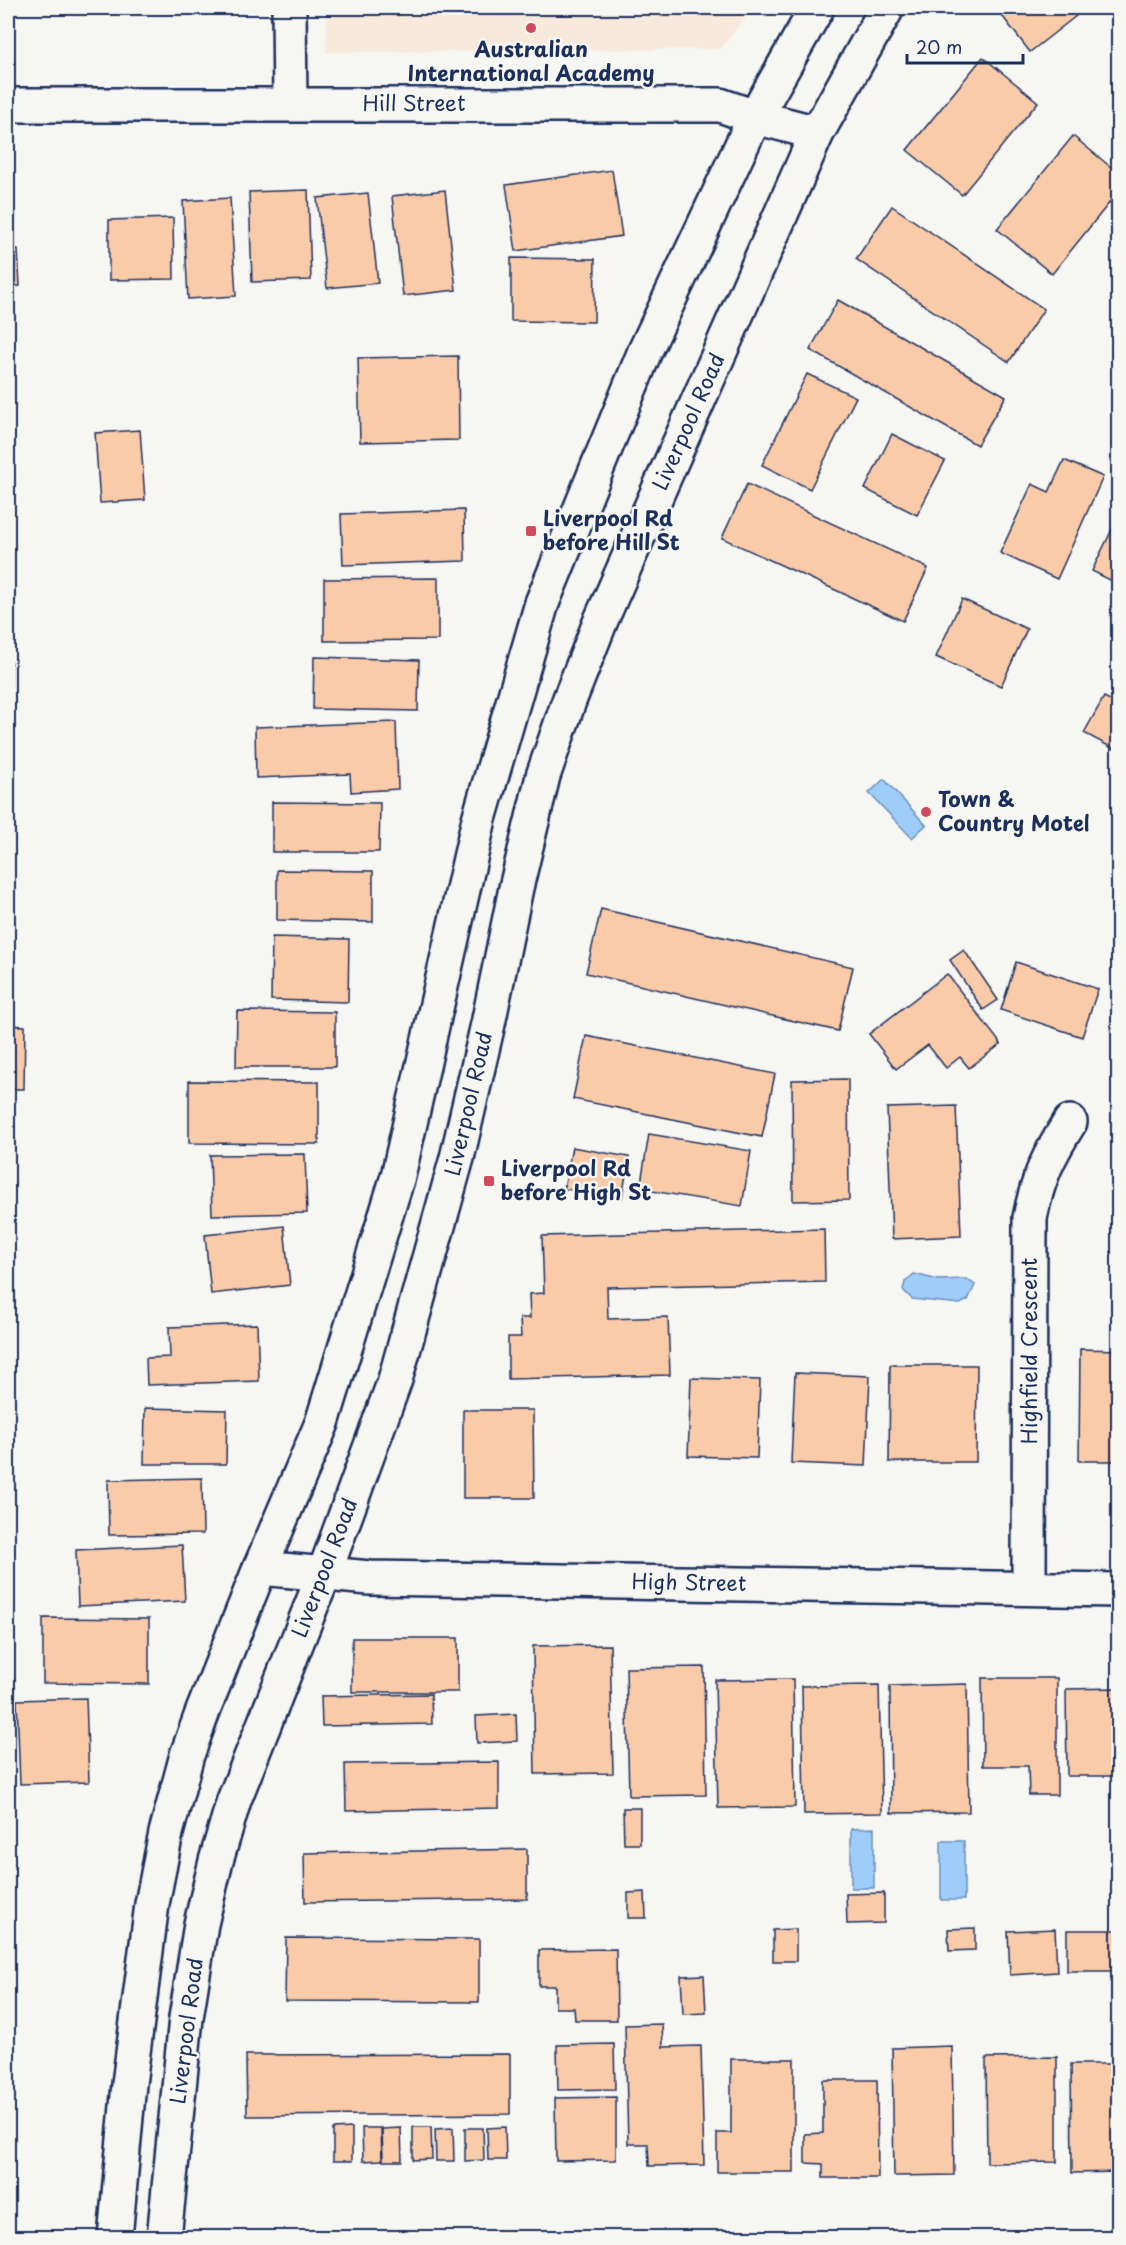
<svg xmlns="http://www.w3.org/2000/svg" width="1126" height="2245" font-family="'Playpen Sans',sans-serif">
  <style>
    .built { fill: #f7e9dc }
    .water { fill: #9fcdfa; stroke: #6a8ebc; stroke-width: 1.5 }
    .building { fill: #facba9; stroke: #1b2f5e; stroke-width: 1.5 }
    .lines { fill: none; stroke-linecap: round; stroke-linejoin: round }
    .street-casing { stroke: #1b2f5e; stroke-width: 38 }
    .highway-casing { stroke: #1b2f5e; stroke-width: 38 }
    .street { stroke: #f6f6f2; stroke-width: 33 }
    .highway { stroke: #f6f6f2; stroke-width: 33 }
    .poi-dot { fill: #d1495b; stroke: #f6f6f2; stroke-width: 2 }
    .labels { text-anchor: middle; stroke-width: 5; stroke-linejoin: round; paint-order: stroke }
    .poi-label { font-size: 21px; font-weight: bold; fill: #1b2f5e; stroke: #f6f6f2; text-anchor: start }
    .street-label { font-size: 21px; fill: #1b2f5e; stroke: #f6f6f2 }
  </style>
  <rect width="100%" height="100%" fill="#f6f6f2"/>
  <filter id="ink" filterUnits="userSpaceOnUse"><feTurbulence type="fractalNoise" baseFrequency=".0167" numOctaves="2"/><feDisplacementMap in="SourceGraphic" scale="12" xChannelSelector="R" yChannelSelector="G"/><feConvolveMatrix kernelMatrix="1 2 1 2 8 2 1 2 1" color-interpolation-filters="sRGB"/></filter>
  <g filter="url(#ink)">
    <polygon class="built" points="327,8 752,8 721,49 326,52"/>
    <g class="water">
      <polygon points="884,779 926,825 912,838 869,793"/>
      <polygon points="914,1274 938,1280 967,1279 975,1285 968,1300 960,1304 912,1299 903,1290 905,1282"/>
      <polygon points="874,1828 874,1888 851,1888 851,1829"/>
      <rect x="941" y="1841" width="23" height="59"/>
    </g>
    <g class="building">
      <polygon points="81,8 201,8 201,14 81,10"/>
      <polygon points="996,8 1069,8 1076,16 1030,52"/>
      <polygon points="983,57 1038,102 962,195 907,150"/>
      <polygon points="1073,136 1118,173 1118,192 1052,274 997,229"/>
      <polygon points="612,170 622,236 516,251 506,185"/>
      <polygon points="308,190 311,280 252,282 249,192"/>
      <polygon points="445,190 456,290 403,296 392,196"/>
      <polygon points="368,193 378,283 327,288 317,198"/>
      <polygon points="230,198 236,296 188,299 183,201"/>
      <polygon points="892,206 1044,309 1009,362 856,259"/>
      <polygon points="173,218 174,279 109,280 109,220"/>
      <polygon points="18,249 20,286 8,287 8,250"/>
      <polygon points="511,258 595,259 594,322 511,321"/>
      <polygon points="838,300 1006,396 977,445 810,350"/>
      <polygon points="8,318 9,318 12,396 8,396"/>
      <polygon points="458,356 459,440 360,442 358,358"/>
      <polygon points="807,374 856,397 810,489 762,465"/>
      <polygon points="140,430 145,500 100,503 95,433"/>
      <polygon points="892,434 945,461 917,515 865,489"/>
      <polygon points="1064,460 1103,477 1057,579 1000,553 1032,484 1049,492"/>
      <polygon points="747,484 928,568 903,621 722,538"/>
      <polygon points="464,510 465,561 343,565 341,514"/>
      <polygon points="1118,517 1118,584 1092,571"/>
      <polygon points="438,578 438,640 324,641 324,579"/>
      <polygon points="962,599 1027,629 1001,686 936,657"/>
      <polygon points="314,657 419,660 418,711 313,709"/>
      <polygon points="8,661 11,661 10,715 8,715"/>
      <polygon points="1104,697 1118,704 1118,751 1084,733"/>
      <polygon points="396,722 398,789 351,792 350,774 256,778 255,727"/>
      <polygon points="272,802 380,803 379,852 272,852"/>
      <polygon points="277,870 373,871 373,922 277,920"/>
      <polygon points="601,909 853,967 838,1031 586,973"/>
      <polygon points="272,937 349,939 348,1002 271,1000"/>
      <polygon points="8,943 10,996 8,996"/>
      <polygon points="964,950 998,1000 983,1010 950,960"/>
      <polygon points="1016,962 1098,989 1082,1037 1001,1010"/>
      <polygon points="947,974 1001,1044 969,1068 960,1057 946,1068 928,1045 896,1069 869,1034"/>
      <polygon points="1118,978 1118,996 1114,980"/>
      <polygon points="237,1011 335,1012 335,1067 236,1067"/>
      <polygon points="8,1025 25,1026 24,1089 8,1089"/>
      <polygon points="586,1036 775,1074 762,1137 573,1099"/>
      <polygon points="848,1079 849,1200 793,1201 792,1080"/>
      <polygon points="189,1081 319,1082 319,1144 189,1143"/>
      <polygon points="956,1106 961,1236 892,1239 887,1108"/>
      <polygon points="649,1134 751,1151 742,1206 640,1189"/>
      <polygon points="572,1147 629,1157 622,1198 564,1189"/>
      <polygon points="305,1154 307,1213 212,1215 210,1155"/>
      <polygon points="284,1226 290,1285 211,1294 205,1235"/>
      <polygon points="824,1229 825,1282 607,1287 608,1319 668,1317 670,1375 508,1379 508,1337 521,1337 520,1318 530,1318 529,1294 544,1293 542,1236"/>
      <polygon points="257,1324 259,1381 147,1385 146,1358 170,1357 169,1327"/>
      <polygon points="1080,1349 1118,1350 1118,1461 1079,1461"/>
      <polygon points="890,1365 977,1365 976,1462 889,1462"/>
      <polygon points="795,1373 870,1376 866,1466 791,1463"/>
      <polygon points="691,1378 760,1380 757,1458 688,1456"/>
      <polygon points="145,1408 227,1410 226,1464 144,1464"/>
      <polygon points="463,1410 533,1410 534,1498 463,1498"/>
      <polygon points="202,1478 203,1534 109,1535 108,1480"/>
      <polygon points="182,1545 185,1601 78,1606 76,1550"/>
      <polygon points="43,1618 149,1619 149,1684 43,1683"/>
      <rect x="352" y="1638" width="106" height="54"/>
      <polygon points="610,1645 613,1773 535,1774 533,1646"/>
      <polygon points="704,1667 706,1795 629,1796 626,1668"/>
      <polygon points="982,1678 1057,1678 1057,1795 1029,1795 1028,1766 983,1766"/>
      <polygon points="793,1679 795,1807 718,1808 715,1680"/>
      <polygon points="967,1684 969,1812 891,1813 890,1686"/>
      <polygon points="879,1685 882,1813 804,1814 802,1686"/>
      <polygon points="1118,1688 1118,1776 1067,1776 1066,1689"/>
      <polygon points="431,1694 432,1724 322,1726 321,1696"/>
      <polygon points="86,1698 89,1782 20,1784 17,1700"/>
      <polygon points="516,1714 517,1741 477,1743 476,1716"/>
      <polygon points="499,1762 499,1808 346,1811 345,1764"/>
      <polygon points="623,1808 640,1808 640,1844 624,1844"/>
      <polygon points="527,1849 527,1899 305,1902 304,1853"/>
      <polygon points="645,1892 646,1918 628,1918 628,1893"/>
      <polygon points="884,1893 884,1923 847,1924 846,1894"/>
      <polygon points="975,1928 975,1950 949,1951 948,1929"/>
      <polygon points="796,1929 796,1961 773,1961 773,1930"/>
      <polygon points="1055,1929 1057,1972 1010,1975 1008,1931"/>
      <rect x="1067" y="1930" width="51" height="41"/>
      <polygon points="286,1938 479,1939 479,2002 285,2001"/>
      <polygon points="616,1949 617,2020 575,2020 574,2008 555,2008 555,1986 539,1986 539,1950"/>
      <polygon points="704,1975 706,2013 683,2014 681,1976"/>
      <polygon points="662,2024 663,2047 701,2046 704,2165 649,2166 648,2144 628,2144 625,2025"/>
      <polygon points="614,2044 615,2089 558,2090 557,2045"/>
      <polygon points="952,2046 954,2175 894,2176 892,2048"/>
      <polygon points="510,2054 510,2114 247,2116 246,2055"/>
      <polygon points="1057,2057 1057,2162 987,2163 986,2058"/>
      <polygon points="731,2059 794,2059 794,2172 717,2172 717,2133 731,2133"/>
      <polygon points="1071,2064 1118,2064 1118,2172 1072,2173"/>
      <polygon points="823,2080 877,2080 878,2178 823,2178 823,2164 805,2163 805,2134 823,2133"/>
      <polygon points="616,2097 616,2160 556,2161 555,2098"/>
      <polygon points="413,2127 431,2127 432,2159 413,2160"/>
      <polygon points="505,2127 506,2160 488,2160 487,2128"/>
      <polygon points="352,2128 352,2161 333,2161 333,2129"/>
      <polygon points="362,2128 381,2128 382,2160 363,2161"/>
      <polygon points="401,2128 402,2161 383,2161 382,2129"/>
      <polygon points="453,2128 454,2161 436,2161 435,2129"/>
      <polygon points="465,2128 483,2128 484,2160 465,2161"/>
    </g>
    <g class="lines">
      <defs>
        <g id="street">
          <polyline points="289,8 290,104"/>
          <polyline points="8,105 720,105 755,117 817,133"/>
          <polyline points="260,1568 370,1578 1118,1590"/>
          <path d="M 1029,1588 L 1030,1218 C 1038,1177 1048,1157 1070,1122"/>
        </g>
        <g id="highway">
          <polyline points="115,2238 129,2084 152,1904 166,1833 187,1755 203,1711 260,1568 322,1423 398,1176 479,819 542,603 645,351 755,117 817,8"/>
          <polyline points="164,2238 186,2018 201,1924 216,1861 234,1800 324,1574 395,1380 457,1158 488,1024 516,888 543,776 569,701 601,620 817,133 887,8"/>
        </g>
      </defs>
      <use href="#street" class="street-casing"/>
      <use href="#highway" class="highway-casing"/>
      <use href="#street" class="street"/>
      <use href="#highway" class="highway"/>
    </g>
  </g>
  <g class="poi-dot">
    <circle cx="531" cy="28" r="6"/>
    <rect x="525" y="525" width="12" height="12" rx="3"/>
    <circle cx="926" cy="812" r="6"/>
    <rect x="483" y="1175" width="12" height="12" rx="3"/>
  </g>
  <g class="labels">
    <g class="poi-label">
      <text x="531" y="57" text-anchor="middle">Australian<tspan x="531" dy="24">International Academy</tspan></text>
      <text x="543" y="526">Liverpool Rd<tspan x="543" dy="24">before Hill St</tspan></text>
      <text x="938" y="807">Town &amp;<tspan x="938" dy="24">Country Motel</tspan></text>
      <text x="501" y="1176">Liverpool Rd<tspan x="501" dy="24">before High St</tspan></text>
    </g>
    <g class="street-label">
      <text x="414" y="111">Hill Street</text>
      <text transform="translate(689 422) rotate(-66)" y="7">Liverpool Road</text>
      <text transform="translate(469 1104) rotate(-77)" y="7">Liverpool Road</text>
      <text transform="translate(1030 1351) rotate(-90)" y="7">Highfield Crescent</text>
      <text transform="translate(325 1568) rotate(-69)" y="7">Liverpool Road</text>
      <text transform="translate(689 1583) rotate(1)" y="7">High Street</text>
      <text transform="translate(187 2031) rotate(-83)" y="7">Liverpool Road</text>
    </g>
  </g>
  <rect width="1126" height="2245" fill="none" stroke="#f6f6f2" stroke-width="30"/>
  <rect x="15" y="15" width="1096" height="2215" fill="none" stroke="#1b2f5e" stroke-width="2" filter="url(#ink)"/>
  <path d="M907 54v9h116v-9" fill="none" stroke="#1b2f5e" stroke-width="3"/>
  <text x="916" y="54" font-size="18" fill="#1b2f5e" stroke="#f6f6f2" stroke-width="4.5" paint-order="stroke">20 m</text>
</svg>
